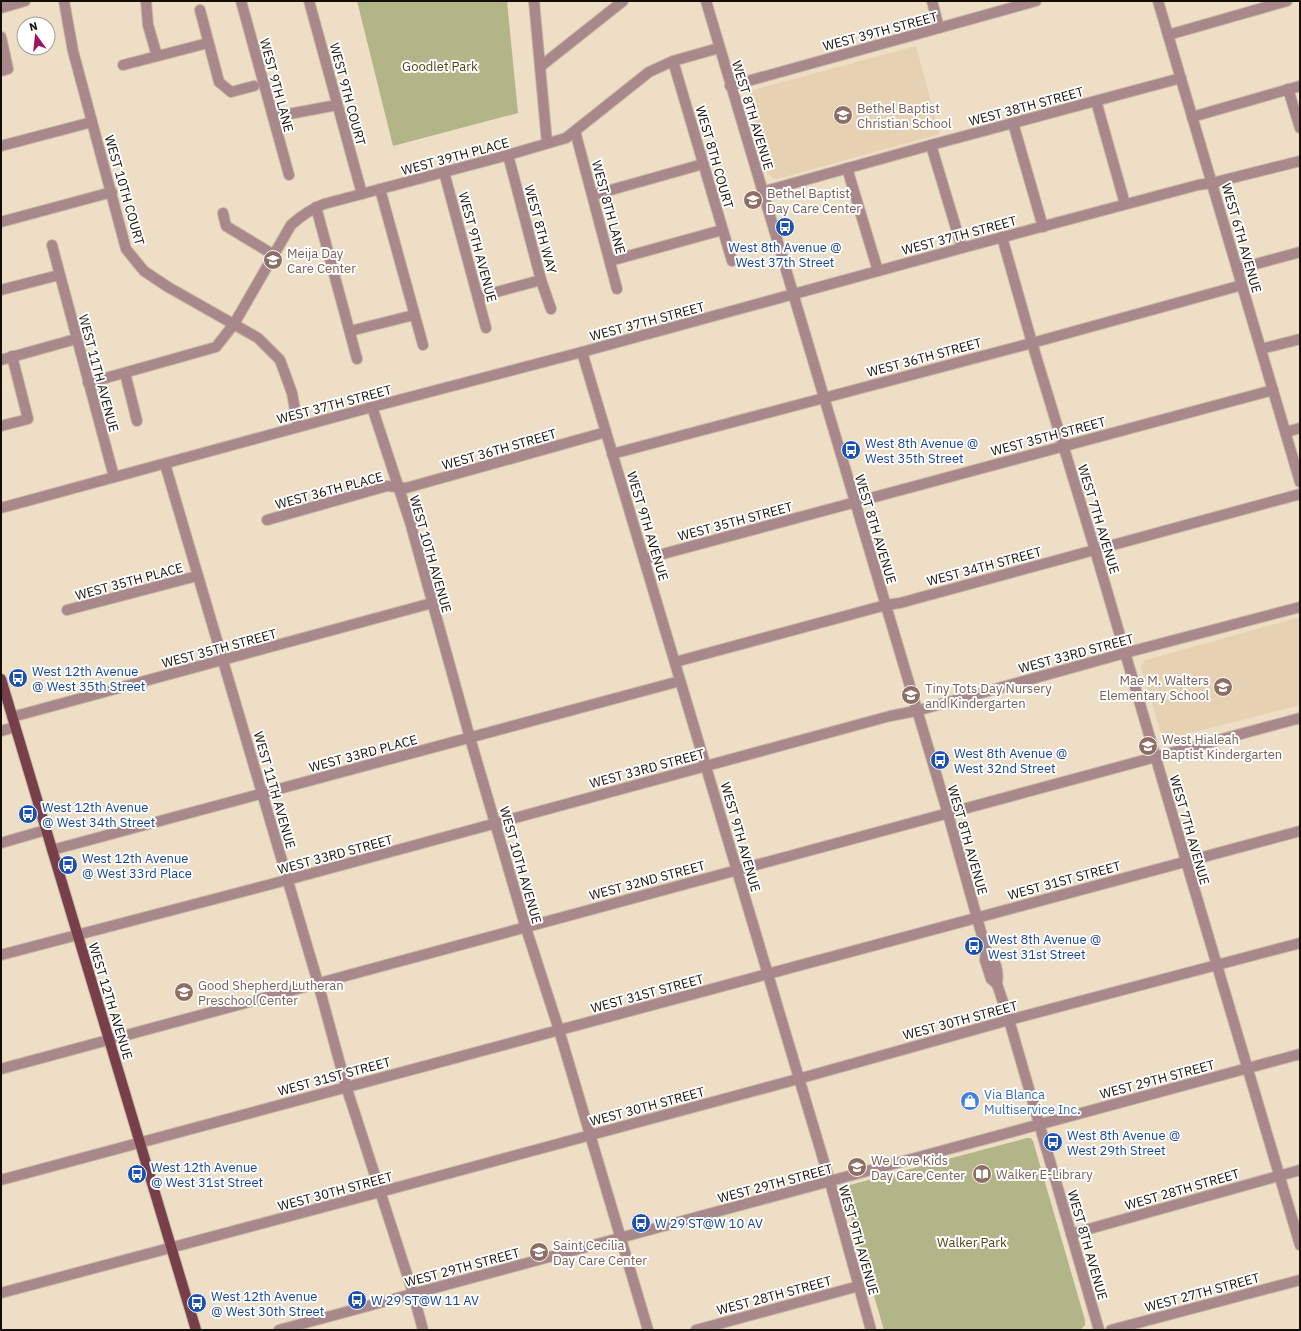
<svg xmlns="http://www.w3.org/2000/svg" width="1301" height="1331" font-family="'IBM Plex Sans',sans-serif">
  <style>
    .built { fill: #e6d1b2 }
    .green { fill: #b2b588 }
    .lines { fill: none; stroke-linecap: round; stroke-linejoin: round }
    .minor-casing { stroke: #c7b9a3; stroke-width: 12 }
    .major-casing { stroke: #c7b9a3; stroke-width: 12 }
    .minor { stroke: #a9888c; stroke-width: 10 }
    .major { stroke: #763f49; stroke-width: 10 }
    .labels { text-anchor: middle; stroke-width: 4; stroke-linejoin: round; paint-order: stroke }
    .street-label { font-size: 13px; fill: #130e06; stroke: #fff }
    .park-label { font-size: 13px; fill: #494a15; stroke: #fff }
    .education-label { font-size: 13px; fill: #785e54; stroke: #fff; text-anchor: start }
    .transit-label { font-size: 13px; fill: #164399; stroke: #fff; text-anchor: start }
    .shop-label { font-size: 13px; fill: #366cbe; stroke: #fff; text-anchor: start }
  </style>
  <rect width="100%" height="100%" fill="#eedec5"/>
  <g class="built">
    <polygon points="916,46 940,134 777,179 773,179 768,174 745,97 753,90"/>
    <polygon points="1300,617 1300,705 1171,738 1165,737 1161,733 1141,668 1142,664 1146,660"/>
  </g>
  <g class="green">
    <polygon points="357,1 507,1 518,113 393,146"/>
    <polygon points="1027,1138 1031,1138 1033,1141 1085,1320 1085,1325 1080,1330 884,1330 842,1187"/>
  </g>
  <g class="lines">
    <defs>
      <g id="minor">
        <polyline points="64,1 73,51 126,249 144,271 168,287 258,338 280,360 292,393 298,427"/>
        <polyline points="146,1 148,25 157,56"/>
        <polyline points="241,1 289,175"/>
        <polyline points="309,1 362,194"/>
        <polyline points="534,1 547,143"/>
        <polyline points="706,1 948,814 986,950 985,960 991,979 997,984 1009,1020 1099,1330"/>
        <polyline points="932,1 939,28"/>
        <polyline points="1158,1 1300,482"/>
        <polyline points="1,8 25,1"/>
        <polyline points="200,10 219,82 231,92 254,86"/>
        <polyline points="1168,35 1287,1"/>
        <polyline points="1,37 8,69 1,71"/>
        <polyline points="673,61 732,261"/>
        <polyline points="123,65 208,43"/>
        <polyline points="541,66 623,1"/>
        <polyline points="730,86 1036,1"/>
        <polyline points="1288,89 1300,128"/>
        <polyline points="1096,101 1125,204"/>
        <polyline points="273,117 337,105"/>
        <polyline points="1192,117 1300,86"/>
        <polyline points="1013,123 1043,227"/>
        <polyline points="575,131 617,289"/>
        <polyline points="931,145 962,248"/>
        <polyline points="1,146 92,122"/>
        <polyline points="508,155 541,280 551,309"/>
        <polyline points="847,168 878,271"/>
        <polyline points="444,172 486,328"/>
        <polyline points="380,189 423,345"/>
        <polyline points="762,192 931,145 1181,78"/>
        <polyline points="593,195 703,164"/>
        <polyline points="316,207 357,359"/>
        <polyline points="223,213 226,226 274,255"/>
        <polyline points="1,222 112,192"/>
        <polyline points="1002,237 1032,343 1095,550 1186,861 1300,1245"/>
        <polyline points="52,245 114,477"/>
        <polyline points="610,261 722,230"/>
        <polyline points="1237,269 1300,252"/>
        <polyline points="1,290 59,275"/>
        <polyline points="478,297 541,280"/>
        <polyline points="350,331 414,315"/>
        <polyline points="1261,349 1300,339"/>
        <polyline points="582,352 830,1182 871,1330"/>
        <polyline points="1,360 76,339"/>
        <polyline points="125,373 137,421"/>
        <path d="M 88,383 L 216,347 L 234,324 L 291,225 C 301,216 311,209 324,204 L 508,155 L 566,138 L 649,72 L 673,61 L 719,48"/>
        <polyline points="372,407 410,522 470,738 525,925 559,1030 648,1330"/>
        <polyline points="1,426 28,419 12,356"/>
        <polyline points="1286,432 1300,428"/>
        <polyline points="612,454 1032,343 1242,285"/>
        <polyline points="165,464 318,983 346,1086 413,1293 423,1330"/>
        <polyline points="1,508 372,407 582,352 962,248 1198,185 1212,183 1300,161"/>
        <polyline points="267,520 387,486 406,488 606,432"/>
        <polyline points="644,559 1273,390"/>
        <polyline points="67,610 197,576"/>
        <polyline points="675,662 886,605 900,603 1300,494"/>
        <polyline points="12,717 432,603"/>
        <polyline points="1,731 15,727"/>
        <polyline points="1,843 46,830"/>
        <polyline points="52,850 680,681"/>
        <path d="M 986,950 C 996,960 999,971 997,984"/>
        <polyline points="1,955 287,880 890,716 916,711 1125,653 1300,607"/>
        <path d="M 1,1069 C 434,950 867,834 1300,718"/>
        <polyline points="1,1180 1300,831"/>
        <polyline points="1071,1234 1300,1170"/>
        <polyline points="1,1293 380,1192 798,1079 1009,1020 1300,943"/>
        <polyline points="279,1330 1300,1054"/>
        <polyline points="696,1330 859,1286"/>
        <polyline points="1111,1330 1300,1280"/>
      </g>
      <polyline id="major" points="1,679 196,1330"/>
    </defs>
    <use href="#minor" class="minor-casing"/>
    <use href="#major" class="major-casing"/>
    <use href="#minor" class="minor"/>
    <use href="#major" class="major"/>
  </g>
  <defs>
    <symbol id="school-disc" viewBox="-11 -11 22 22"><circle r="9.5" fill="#8d6e63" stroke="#fff"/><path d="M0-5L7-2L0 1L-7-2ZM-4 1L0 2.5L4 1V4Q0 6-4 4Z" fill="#fff"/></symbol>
    <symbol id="bus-disc" viewBox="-11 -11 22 22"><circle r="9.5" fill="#1a4fb4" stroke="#fff"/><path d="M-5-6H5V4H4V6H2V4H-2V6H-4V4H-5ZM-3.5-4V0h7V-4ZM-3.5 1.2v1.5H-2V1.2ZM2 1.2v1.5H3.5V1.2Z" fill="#fff"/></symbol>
    <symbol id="shop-disc" viewBox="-11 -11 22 22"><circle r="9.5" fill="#3f7fe0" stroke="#fff"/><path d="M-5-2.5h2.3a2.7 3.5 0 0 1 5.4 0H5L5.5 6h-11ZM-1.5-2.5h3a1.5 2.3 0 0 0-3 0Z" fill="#fff"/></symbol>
    <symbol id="library-disc" viewBox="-11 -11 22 22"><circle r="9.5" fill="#8d6e63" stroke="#fff"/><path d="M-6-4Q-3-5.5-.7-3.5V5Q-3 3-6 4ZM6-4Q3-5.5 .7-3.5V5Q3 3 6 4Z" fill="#fff"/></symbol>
  </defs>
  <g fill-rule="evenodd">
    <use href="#school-disc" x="832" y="104" width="22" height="22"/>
    <use href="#school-disc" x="742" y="189" width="22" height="22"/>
    <use href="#bus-disc" x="774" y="216" width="22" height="22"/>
    <use href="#school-disc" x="262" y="249" width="22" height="22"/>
    <use href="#bus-disc" x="840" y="439" width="22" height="22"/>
    <use href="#bus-disc" x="7" y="667" width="22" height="22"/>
    <use href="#school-disc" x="1212" y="676" width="22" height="22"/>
    <use href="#school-disc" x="900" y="684" width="22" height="22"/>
    <use href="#school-disc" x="1137" y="735" width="22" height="22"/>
    <use href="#bus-disc" x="929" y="749" width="22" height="22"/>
    <use href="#bus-disc" x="17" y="803" width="22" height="22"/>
    <use href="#bus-disc" x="57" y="854" width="22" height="22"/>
    <use href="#bus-disc" x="963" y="935" width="22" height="22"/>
    <use href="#school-disc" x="173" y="981" width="22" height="22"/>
    <use href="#shop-disc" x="959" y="1090" width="22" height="22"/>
    <use href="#bus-disc" x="1042" y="1131" width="22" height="22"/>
    <use href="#school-disc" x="846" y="1156" width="22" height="22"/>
    <use href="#bus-disc" x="126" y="1163" width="22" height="22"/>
    <use href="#library-disc" x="971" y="1163" width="22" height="22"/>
    <use href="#bus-disc" x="630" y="1212" width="22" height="22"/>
    <use href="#school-disc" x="528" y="1241" width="22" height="22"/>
    <use href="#bus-disc" x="346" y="1289" width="22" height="22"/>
    <use href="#bus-disc" x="186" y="1292" width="22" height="22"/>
  </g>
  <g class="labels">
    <g class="street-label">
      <text transform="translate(880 31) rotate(-15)" y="5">WEST 39TH STREET</text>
      <text transform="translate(277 85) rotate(75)" y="5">WEST 9TH LANE</text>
      <text transform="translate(348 94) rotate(75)" y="5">WEST 9TH COURT</text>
      <text transform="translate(1026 106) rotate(-15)" y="5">WEST 38TH STREET</text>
      <text transform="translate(753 115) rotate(73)" y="5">WEST 8TH AVENUE</text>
      <text transform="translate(455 156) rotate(-15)" y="5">WEST 39TH PLACE</text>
      <text transform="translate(715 157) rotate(74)" y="5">WEST 8TH COURT</text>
      <text transform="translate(125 190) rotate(74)" y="5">WEST 10TH COURT</text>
      <text transform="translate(609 207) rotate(75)" y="5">WEST 8TH LANE</text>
      <text transform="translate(541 229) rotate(75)" y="5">WEST 8TH WAY</text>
      <text transform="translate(959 235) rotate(-15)" y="5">WEST 37TH STREET</text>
      <text transform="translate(1242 238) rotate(74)" y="5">WEST 6TH AVENUE</text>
      <text transform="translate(478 247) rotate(75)" y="5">WEST 9TH AVENUE</text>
      <text transform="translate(647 321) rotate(-15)" y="5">WEST 37TH STREET</text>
      <text transform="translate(924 357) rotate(-15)" y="5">WEST 36TH STREET</text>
      <text transform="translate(99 373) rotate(75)" y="5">WEST 11TH AVENUE</text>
      <text transform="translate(334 404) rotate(-15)" y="5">WEST 37TH STREET</text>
      <text transform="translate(1048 436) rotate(-15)" y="5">WEST 35TH STREET</text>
      <text transform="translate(499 449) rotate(-16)" y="5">WEST 36TH STREET</text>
      <text transform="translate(329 490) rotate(-15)" y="5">WEST 36TH PLACE</text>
      <text transform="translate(1099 519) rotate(73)" y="5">WEST 7TH AVENUE</text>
      <text transform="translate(735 521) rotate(-15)" y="5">WEST 35TH STREET</text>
      <text transform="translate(648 526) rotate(73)" y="5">WEST 9TH AVENUE</text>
      <text transform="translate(876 529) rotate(73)" y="5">WEST 8TH AVENUE</text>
      <text transform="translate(431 554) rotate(74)" y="5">WEST 10TH AVENUE</text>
      <text transform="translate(984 566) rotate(-15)" y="5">WEST 34TH STREET</text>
      <text transform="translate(129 581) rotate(-15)" y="5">WEST 35TH PLACE</text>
      <text transform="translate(219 648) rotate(-15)" y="5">WEST 35TH STREET</text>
      <text transform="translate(1076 653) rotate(-15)" y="5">WEST 33RD STREET</text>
      <text transform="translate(363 753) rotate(-15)" y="5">WEST 33RD PLACE</text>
      <text transform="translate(647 768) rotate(-15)" y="5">WEST 33RD STREET</text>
      <text transform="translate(275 790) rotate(74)" y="5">WEST 11TH AVENUE</text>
      <text transform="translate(1190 830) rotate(74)" y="5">WEST 7TH AVENUE</text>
      <text transform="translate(741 837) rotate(74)" y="5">WEST 9TH AVENUE</text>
      <text transform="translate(968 840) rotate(74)" y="5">WEST 8TH AVENUE</text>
      <text transform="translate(335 854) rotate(-15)" y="5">WEST 33RD STREET</text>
      <text transform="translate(521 865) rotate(74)" y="5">WEST 10TH AVENUE</text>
      <text transform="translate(647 880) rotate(-15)" y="5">WEST 32ND STREET</text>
      <text transform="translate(1064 880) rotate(-15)" y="5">WEST 31ST STREET</text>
      <text transform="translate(647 993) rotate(-15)" y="5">WEST 31ST STREET</text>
      <text transform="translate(111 1001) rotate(73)" y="5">WEST 12TH AVENUE</text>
      <text transform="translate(960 1020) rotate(-15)" y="5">WEST 30TH STREET</text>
      <text transform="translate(334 1076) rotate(-15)" y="5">WEST 31ST STREET</text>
      <text transform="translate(1157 1079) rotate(-15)" y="5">WEST 29TH STREET</text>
      <text transform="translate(647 1106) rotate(-15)" y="5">WEST 30TH STREET</text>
      <text transform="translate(775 1183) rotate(-15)" y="5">WEST 29TH STREET</text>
      <text transform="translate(1182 1189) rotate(-16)" y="5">WEST 28TH STREET</text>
      <text transform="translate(335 1191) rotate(-15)" y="5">WEST 30TH STREET</text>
      <text transform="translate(859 1240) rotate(74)" y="5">WEST 9TH AVENUE</text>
      <text transform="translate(1088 1245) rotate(74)" y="5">WEST 8TH AVENUE</text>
      <text transform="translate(462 1267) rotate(-15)" y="5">WEST 29TH STREET</text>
      <text transform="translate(1202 1292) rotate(-15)" y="5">WEST 27TH STREET</text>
      <text transform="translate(774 1295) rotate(-15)" y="5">WEST 28TH STREET</text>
    </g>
    <g class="park-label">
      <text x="440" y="71">Goodlet Park</text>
      <text x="972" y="1247">Walker Park</text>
    </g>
    <g class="education-label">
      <text x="857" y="113">Bethel Baptist<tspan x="857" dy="15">Christian School</tspan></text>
      <text x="767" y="198">Bethel Baptist<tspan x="767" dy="15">Day Care Center</tspan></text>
      <text x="287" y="258">Meija Day<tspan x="287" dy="15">Care Center</tspan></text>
      <text x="1209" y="685" text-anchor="end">Mae M. Walters<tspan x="1209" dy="15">Elementary School</tspan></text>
      <text x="925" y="693">Tiny Tots Day Nursery<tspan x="925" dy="15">and Kindergarten</tspan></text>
      <text x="1162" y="744">West Hialeah<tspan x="1162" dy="15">Baptist Kindergarten</tspan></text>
      <text x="198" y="990">Good Shepherd Lutheran<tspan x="198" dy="15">Preschool Center</tspan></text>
      <text x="871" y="1165">We Love Kids<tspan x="871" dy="15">Day Care Center</tspan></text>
      <text x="996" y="1179">Walker E-Library</text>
      <text x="553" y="1250">Saint Cecilia<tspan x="553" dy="15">Day Care Center</tspan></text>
    </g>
    <g class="transit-label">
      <text x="785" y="252" text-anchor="middle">West 8th Avenue @<tspan x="785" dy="15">West 37th Street</tspan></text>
      <text x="865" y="448">West 8th Avenue @<tspan x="865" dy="15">West 35th Street</tspan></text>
      <text x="32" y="676">West 12th Avenue<tspan x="32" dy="15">@ West 35th Street</tspan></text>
      <text x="954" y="758">West 8th Avenue @<tspan x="954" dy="15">West 32nd Street</tspan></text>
      <text x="42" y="812">West 12th Avenue<tspan x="42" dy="15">@ West 34th Street</tspan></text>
      <text x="82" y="863">West 12th Avenue<tspan x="82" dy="15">@ West 33rd Place</tspan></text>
      <text x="988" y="944">West 8th Avenue @<tspan x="988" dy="15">West 31st Street</tspan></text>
      <text x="1067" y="1140">West 8th Avenue @<tspan x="1067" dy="15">West 29th Street</tspan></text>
      <text x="151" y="1172">West 12th Avenue<tspan x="151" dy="15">@ West 31st Street</tspan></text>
      <text x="655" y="1228">W 29 ST@W 10 AV</text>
      <text x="211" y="1301">West 12th Avenue<tspan x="211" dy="15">@ West 30th Street</tspan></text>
      <text x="371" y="1305">W 29 ST@W 11 AV</text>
    </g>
    <g class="shop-label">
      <text x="984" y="1099">Via Blanca<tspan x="984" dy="15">Multiservice Inc.</tspan></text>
    </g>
  </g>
  <rect width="1301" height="1331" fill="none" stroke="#130e06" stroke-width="4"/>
  <g transform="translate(36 36) rotate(345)"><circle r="19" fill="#ffffff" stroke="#a19f9b"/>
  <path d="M0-3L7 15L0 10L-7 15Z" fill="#9d1363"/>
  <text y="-6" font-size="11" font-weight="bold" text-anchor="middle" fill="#130e06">N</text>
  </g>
</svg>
